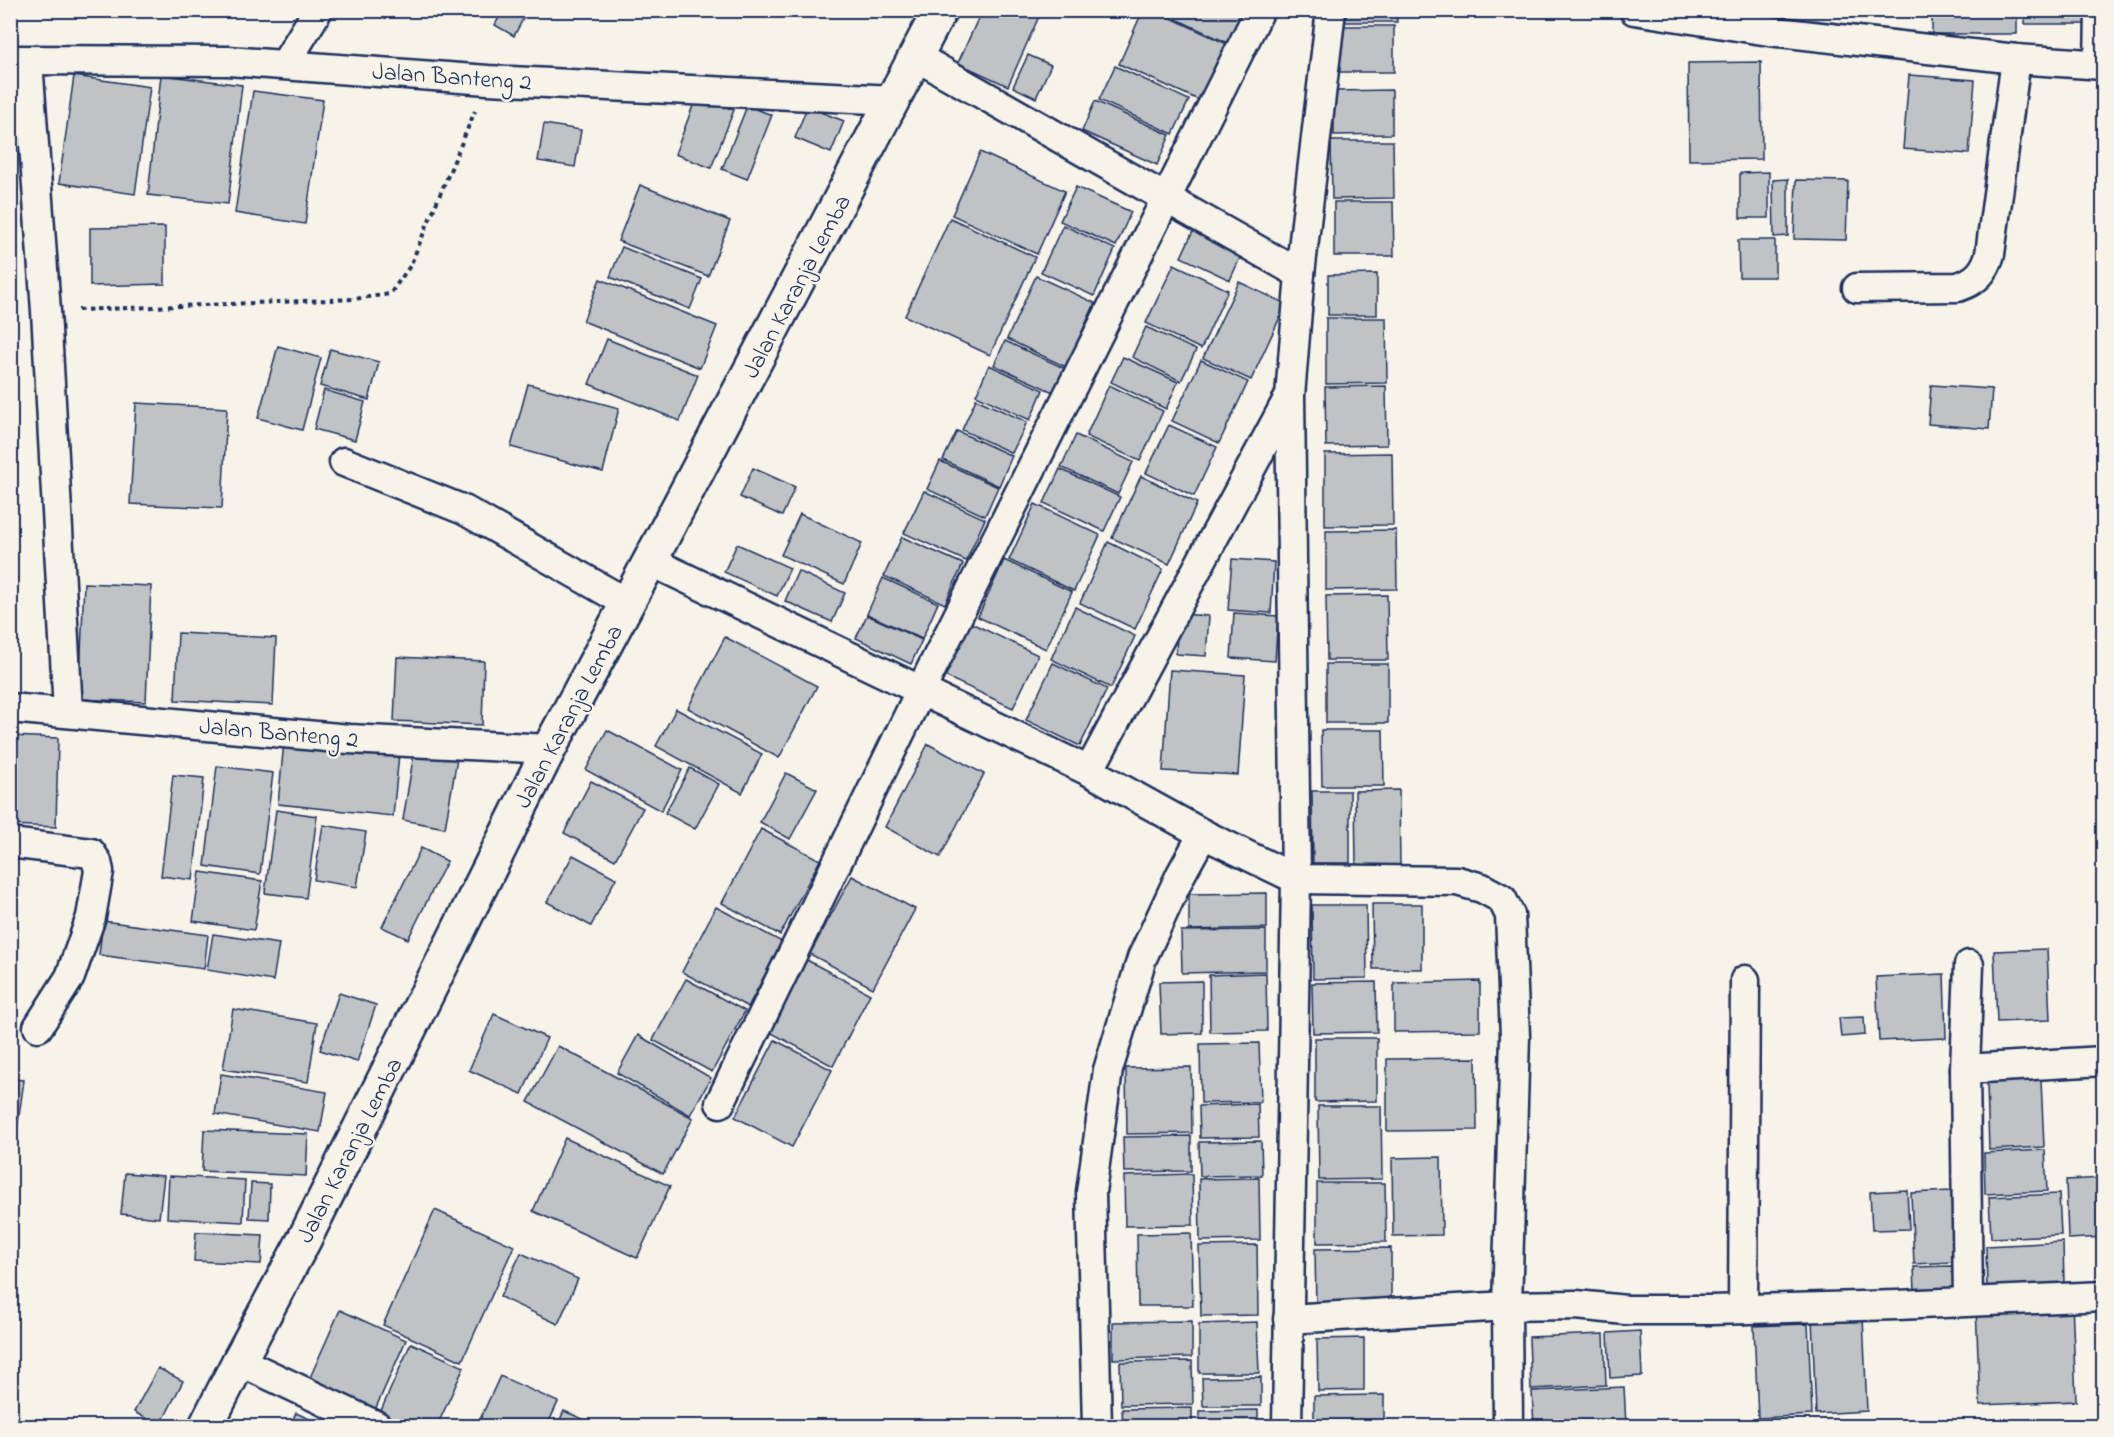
<svg xmlns="http://www.w3.org/2000/svg" width="2114" height="1437" font-family="'Indie Flower',sans-serif">
  <style>
    .building { fill: #c0c3c5; stroke: #1b2f5e; stroke-width: 1.5 }
    .lines { fill: none; stroke-linecap: round; stroke-linejoin: round }
    .minor-casing { stroke: #1b2f5e; stroke-width: 33 }
    .primary-casing { stroke: #1b2f5e; stroke-width: 38 }
    .path { stroke: #1b2f5e; stroke-width: 4; stroke-dasharray: 4.5 4.5; stroke-linecap: butt }
    .minor { stroke: #f7f3e8; stroke-width: 28 }
    .primary { stroke: #f7f3e8; stroke-width: 33 }
    .labels { text-anchor: middle; stroke-width: 5; stroke-linejoin: round; paint-order: stroke }
    .street-label { font-size: 24px; fill: #1b2f5e; stroke: #f7f3e8 }
  </style>
  <rect width="100%" height="100%" fill="#f7f3e8"/>
  <filter id="ink" filterUnits="userSpaceOnUse"><feTurbulence type="fractalNoise" baseFrequency=".0167" numOctaves="2"/><feDisplacementMap in="SourceGraphic" scale="12" xChannelSelector="R" yChannelSelector="G"/><feConvolveMatrix kernelMatrix="1 2 1 2 8 2 1 2 1" color-interpolation-filters="sRGB"/></filter>
  <g filter="url(#ink)">
    <g class="building">
      <polygon points="503,10 517,10 525,15 514,36 495,25"/>
      <polygon points="982,10 1033,10 1040,14 1008,86 958,63"/>
      <polygon points="1143,10 1154,10 1227,44 1201,101 1119,64"/>
      <polygon points="1180,10 1242,10 1228,43 1176,19"/>
      <polygon points="1341,10 1396,10 1397,22 1341,22"/>
      <rect x="1932" y="10" width="85" height="24"/>
      <rect x="2025" y="10" width="60" height="14"/>
      <polygon points="1330,26 1394,26 1394,72 1331,72"/>
      <polygon points="1028,55 1051,65 1036,98 1013,87"/>
      <polygon points="1761,62 1762,159 1689,160 1688,63"/>
      <polygon points="1115,66 1189,100 1173,134 1099,100"/>
      <polygon points="161,75 242,85 228,204 148,195"/>
      <polygon points="1909,75 1975,80 1969,154 1903,149"/>
      <polygon points="74,76 150,87 135,194 59,183"/>
      <polygon points="1392,90 1392,134 1334,135 1334,91"/>
      <polygon points="253,91 323,100 305,224 235,213"/>
      <polygon points="697,95 734,110 711,168 675,154"/>
      <polygon points="1095,101 1170,135 1157,165 1082,131"/>
      <polygon points="747,106 772,115 747,179 722,169"/>
      <polygon points="807,107 844,121 831,153 795,138"/>
      <polygon points="544,124 581,130 575,167 538,161"/>
      <polygon points="1331,141 1393,141 1394,198 1332,199"/>
      <polygon points="980,152 1065,191 1037,254 952,215"/>
      <polygon points="1769,172 1769,218 1740,218 1740,173"/>
      <polygon points="1788,179 1788,236 1774,237 1773,180"/>
      <polygon points="1796,180 1848,181 1846,240 1794,239"/>
      <polygon points="640,185 730,221 708,276 618,241"/>
      <polygon points="1076,187 1131,212 1116,246 1060,221"/>
      <polygon points="1334,202 1393,202 1394,256 1334,256"/>
      <polygon points="950,218 1035,257 990,355 905,316"/>
      <polygon points="1063,225 1115,249 1094,296 1041,272"/>
      <polygon points="165,227 165,284 90,286 90,228"/>
      <polygon points="1195,227 1244,249 1230,280 1181,257"/>
      <polygon points="1738,240 1775,240 1775,277 1739,277"/>
      <polygon points="622,247 702,279 690,309 610,277"/>
      <polygon points="1174,264 1228,290 1201,349 1146,323"/>
      <polygon points="1377,274 1377,315 1328,315 1328,275"/>
      <polygon points="1036,276 1095,303 1066,367 1007,339"/>
      <polygon points="600,279 717,326 700,368 583,321"/>
      <polygon points="1239,282 1286,304 1251,380 1203,358"/>
      <polygon points="1326,318 1386,318 1387,383 1326,384"/>
      <polygon points="1146,327 1196,350 1181,381 1132,357"/>
      <polygon points="607,339 698,375 680,421 589,384"/>
      <polygon points="1005,341 1064,368 1053,392 994,365"/>
      <polygon points="278,346 321,358 302,430 258,418"/>
      <polygon points="330,349 379,362 369,400 320,386"/>
      <polygon points="1123,357 1178,382 1166,409 1111,382"/>
      <polygon points="1201,360 1248,382 1219,443 1172,421"/>
      <polygon points="989,365 1043,390 1030,420 976,395"/>
      <polygon points="528,384 619,408 603,472 511,447"/>
      <polygon points="1109,385 1163,411 1140,461 1086,436"/>
      <polygon points="1931,385 1992,389 1989,429 1928,424"/>
      <polygon points="1386,386 1387,445 1326,446 1325,387"/>
      <polygon points="324,390 365,402 355,440 314,429"/>
      <polygon points="976,399 1027,422 1012,453 962,430"/>
      <polygon points="136,403 227,408 222,508 130,504"/>
      <polygon points="1169,425 1217,447 1194,496 1146,473"/>
      <polygon points="957,431 1012,456 999,486 943,460"/>
      <polygon points="1076,435 1133,462 1118,494 1061,467"/>
      <polygon points="1392,453 1393,525 1325,526 1325,454"/>
      <polygon points="940,461 998,487 985,516 927,489"/>
      <polygon points="753,468 795,487 782,516 740,497"/>
      <polygon points="1060,469 1120,497 1104,531 1044,503"/>
      <polygon points="1141,476 1197,503 1169,564 1112,538"/>
      <polygon points="924,491 985,519 966,561 904,533"/>
      <polygon points="1035,504 1100,535 1074,591 1009,560"/>
      <polygon points="800,514 862,543 844,584 781,555"/>
      <polygon points="1396,530 1397,589 1326,590 1326,531"/>
      <polygon points="902,537 963,564 945,604 884,576"/>
      <polygon points="1108,542 1163,569 1135,629 1080,603"/>
      <polygon points="737,544 790,568 777,596 724,572"/>
      <polygon points="1232,559 1274,562 1271,613 1228,610"/>
      <polygon points="1004,560 1072,592 1046,649 978,617"/>
      <polygon points="798,571 845,593 832,622 785,601"/>
      <polygon points="883,578 938,603 922,639 867,614"/>
      <polygon points="84,583 151,586 146,702 79,699"/>
      <polygon points="1387,595 1388,660 1327,660 1326,596"/>
      <polygon points="1075,607 1135,636 1111,688 1051,659"/>
      <polygon points="1234,613 1278,616 1275,661 1231,658"/>
      <polygon points="1178,614 1209,616 1206,656 1176,654"/>
      <polygon points="867,615 922,640 911,664 856,638"/>
      <polygon points="967,621 1038,655 1013,708 942,675"/>
      <polygon points="178,633 276,638 273,705 175,700"/>
      <polygon points="725,637 817,686 779,758 688,708"/>
      <polygon points="397,657 484,661 482,725 394,721"/>
      <polygon points="1053,663 1107,689 1080,746 1026,720"/>
      <rect x="1326" y="664" width="62" height="59"/>
      <polygon points="1170,670 1245,675 1238,775 1163,771"/>
      <polygon points="676,709 762,754 742,793 656,746"/>
      <polygon points="607,730 682,770 661,811 586,770"/>
      <polygon points="1321,730 1383,730 1384,786 1322,786"/>
      <polygon points="10,736 58,738 56,827 10,825"/>
      <polygon points="284,742 399,754 393,816 278,804"/>
      <polygon points="928,744 984,774 940,857 885,827"/>
      <polygon points="414,753 457,759 445,828 403,820"/>
      <polygon points="217,766 273,773 260,874 205,866"/>
      <polygon points="690,768 719,784 695,829 665,813"/>
      <polygon points="786,773 817,789 790,839 760,822"/>
      <polygon points="173,775 204,778 193,880 161,876"/>
      <polygon points="591,781 643,808 615,860 564,833"/>
      <polygon points="1399,790 1400,866 1356,866 1355,791"/>
      <polygon points="1312,791 1350,791 1350,863 1313,863"/>
      <polygon points="276,810 317,816 306,898 265,893"/>
      <polygon points="323,825 366,832 357,887 314,880"/>
      <polygon points="761,829 820,860 780,935 722,903"/>
      <polygon points="421,848 447,861 408,939 382,927"/>
      <polygon points="573,855 616,878 591,926 547,902"/>
      <polygon points="200,872 262,881 254,930 193,921"/>
      <polygon points="852,876 915,909 873,988 810,954"/>
      <polygon points="1267,893 1267,928 1189,930 1189,894"/>
      <polygon points="1372,904 1422,904 1422,969 1373,969"/>
      <polygon points="1312,905 1366,905 1367,978 1313,979"/>
      <polygon points="716,907 782,942 748,1007 682,972"/>
      <polygon points="103,921 208,935 204,969 99,955"/>
      <polygon points="1266,930 1266,971 1182,973 1181,931"/>
      <polygon points="213,934 279,944 273,981 207,970"/>
      <polygon points="2047,949 2050,1020 1997,1022 1994,951"/>
      <polygon points="805,959 870,994 833,1066 768,1031"/>
      <polygon points="1266,973 1267,1031 1210,1032 1209,975"/>
      <polygon points="1944,974 1946,1038 1879,1041 1876,977"/>
      <polygon points="686,979 745,1011 712,1072 653,1040"/>
      <polygon points="1202,981 1202,1033 1161,1034 1159,982"/>
      <polygon points="1480,981 1480,1031 1394,1032 1394,983"/>
      <polygon points="1376,982 1377,1032 1313,1033 1312,983"/>
      <polygon points="339,993 376,1005 357,1062 320,1050"/>
      <polygon points="233,1009 317,1023 308,1082 223,1069"/>
      <polygon points="494,1014 547,1038 522,1094 469,1070"/>
      <polygon points="1864,1017 1865,1035 1841,1037 1839,1018"/>
      <polygon points="638,1035 711,1078 690,1115 617,1073"/>
      <polygon points="1315,1038 1377,1038 1377,1101 1315,1102"/>
      <polygon points="775,1040 832,1070 792,1147 735,1117"/>
      <polygon points="1259,1043 1261,1102 1201,1103 1200,1044"/>
      <polygon points="558,1046 693,1118 663,1174 528,1102"/>
      <polygon points="1476,1058 1477,1130 1387,1131 1387,1059"/>
      <polygon points="1191,1067 1192,1133 1127,1134 1126,1068"/>
      <polygon points="221,1074 327,1092 320,1132 215,1114"/>
      <polygon points="10,1079 24,1080 16,1137 10,1136"/>
      <polygon points="2041,1080 2044,1147 1989,1150 1987,1083"/>
      <polygon points="1258,1104 1259,1137 1200,1138 1199,1106"/>
      <polygon points="1318,1106 1381,1106 1382,1179 1319,1180"/>
      <polygon points="204,1130 308,1134 306,1176 202,1171"/>
      <polygon points="1191,1136 1191,1171 1124,1172 1123,1137"/>
      <polygon points="565,1138 670,1186 637,1258 533,1211"/>
      <polygon points="1261,1141 1262,1175 1200,1176 1199,1142"/>
      <polygon points="2045,1150 2047,1191 1985,1194 1984,1153"/>
      <polygon points="1441,1157 1442,1235 1393,1236 1392,1158"/>
      <polygon points="125,1173 164,1176 159,1218 121,1214"/>
      <polygon points="1192,1174 1193,1225 1125,1226 1124,1176"/>
      <polygon points="169,1176 245,1180 243,1222 167,1218"/>
      <polygon points="1259,1178 1260,1240 1200,1241 1199,1179"/>
      <polygon points="2104,1178 2104,1237 2068,1239 2066,1180"/>
      <polygon points="251,1183 270,1184 269,1219 249,1218"/>
      <polygon points="1317,1183 1385,1183 1386,1242 1317,1243"/>
      <polygon points="1907,1190 1909,1229 1872,1230 1870,1192"/>
      <polygon points="1951,1191 1954,1262 1914,1264 1911,1193"/>
      <polygon points="2059,1194 2061,1235 1991,1238 1989,1197"/>
      <polygon points="435,1210 514,1246 462,1361 383,1325"/>
      <polygon points="196,1232 263,1235 261,1264 194,1261"/>
      <polygon points="1191,1233 1193,1306 1138,1306 1137,1234"/>
      <polygon points="2063,1242 2064,1285 1987,1288 1986,1246"/>
      <polygon points="1257,1245 1258,1315 1201,1316 1199,1246"/>
      <polygon points="1391,1248 1391,1307 1316,1308 1315,1249"/>
      <polygon points="521,1253 578,1279 558,1324 500,1297"/>
      <polygon points="1952,1266 1953,1290 1915,1291 1914,1267"/>
      <polygon points="2072,1302 2076,1401 1980,1405 1976,1307"/>
      <polygon points="340,1310 406,1340 374,1412 308,1382"/>
      <polygon points="1863,1317 1867,1411 1816,1414 1812,1319"/>
      <polygon points="1192,1321 1192,1357 1113,1359 1113,1322"/>
      <polygon points="1257,1322 1259,1373 1199,1373 1199,1324"/>
      <polygon points="1808,1324 1812,1415 1758,1418 1754,1326"/>
      <polygon points="1640,1331 1642,1376 1610,1378 1608,1333"/>
      <polygon points="1604,1334 1606,1385 1531,1389 1529,1337"/>
      <polygon points="1364,1338 1364,1390 1318,1391 1317,1339"/>
      <polygon points="411,1343 464,1367 437,1426 404,1426 379,1415"/>
      <polygon points="1192,1361 1193,1404 1121,1405 1120,1362"/>
      <polygon points="158,1368 183,1381 160,1426 134,1412"/>
      <polygon points="500,1376 558,1402 547,1426 477,1426"/>
      <polygon points="1261,1377 1261,1406 1203,1406 1202,1378"/>
      <polygon points="1624,1387 1626,1426 1534,1426 1532,1391"/>
      <polygon points="1384,1395 1384,1426 1314,1426 1314,1396"/>
      <polygon points="1192,1408 1192,1426 1123,1426 1122,1409"/>
      <polygon points="1258,1410 1258,1426 1199,1426 1199,1411"/>
      <polygon points="564,1411 599,1426 557,1426"/>
      <polygon points="296,1413 325,1426 290,1426"/>
    </g>
    <g class="lines">
      <defs>
        <g id="minor">
          <polyline points="1634,10 1769,31 2016,59 2104,65"/>
          <polyline points="915,56 1300,274"/>
          <polyline points="10,60 228,61 488,80 894,100"/>
          <polyline points="28,61 46,311 68,712"/>
          <polyline points="285,64 318,10"/>
          <polyline points="2099,65 2100,10"/>
          <path d="M 1857,288 L 1958,287 C 1976,281 1985,272 1990,254 L 2016,59"/>
          <polyline points="344,462 464,510 627,603"/>
          <polyline points="650,561 1089,771 1203,834 1296,879 1457,881 1482,888 1502,899 1510,915 1515,1036 1507,1306 1508,1426"/>
          <polyline points="10,708 349,739 549,749"/>
          <polyline points="1089,771 1289,397"/>
          <polyline points="10,843 91,853 97,862 99,871 91,917 70,977 38,1027"/>
          <polyline points="1965,1069 2104,1061"/>
          <polyline points="720,1103 920,692 1260,10"/>
          <polyline points="1968,1301 1965,1069 1969,965"/>
          <polyline points="1743,1309 1745,980"/>
          <polyline points="1288,1319 1507,1306 1576,1305 1626,1310 1711,1310 1897,1305 2104,1296"/>
          <polyline points="239,1361 377,1426"/>
          <polyline points="1097,1426 1091,1192 1108,1070 1142,958 1181,874 1203,834"/>
          <polyline points="1287,1426 1296,879 1290,396 1300,274 1331,10"/>
        </g>
        <polyline id="primary" points="206,1426 239,1361 304,1240 549,749 650,561 940,10"/>
      </defs>
      <use href="#minor" class="minor-casing"/>
      <use href="#primary" class="primary-casing"/>
      <polyline class="path" points="78,310 354,299 390,294 410,266 475,111"/>
      <use href="#minor" class="minor"/>
      <use href="#primary" class="primary"/>
    </g>
  </g>
  <g class="labels">
    <g class="street-label">
      <text transform="translate(452 76) rotate(4)" y="8">Jalan Banteng 2</text>
      <text transform="translate(796 286) rotate(-62)" y="8">Jalan Karanja Lemba</text>
      <text transform="translate(568 716) rotate(-62)" y="8">Jalan Karanja Lemba</text>
      <text transform="translate(279 732) rotate(5)" y="8">Jalan Banteng 2</text>
      <text transform="translate(349 1150) rotate(-63)" y="8">Jalan Karanja Lemba</text>
    </g>
  </g>
  <rect width="2114" height="1437" fill="none" stroke="#f7f3e8" stroke-width="36"/>
  <rect x="18" y="18" width="2078" height="1401" fill="none" stroke="#1b2f5e" stroke-width="2" filter="url(#ink)"/>
</svg>
